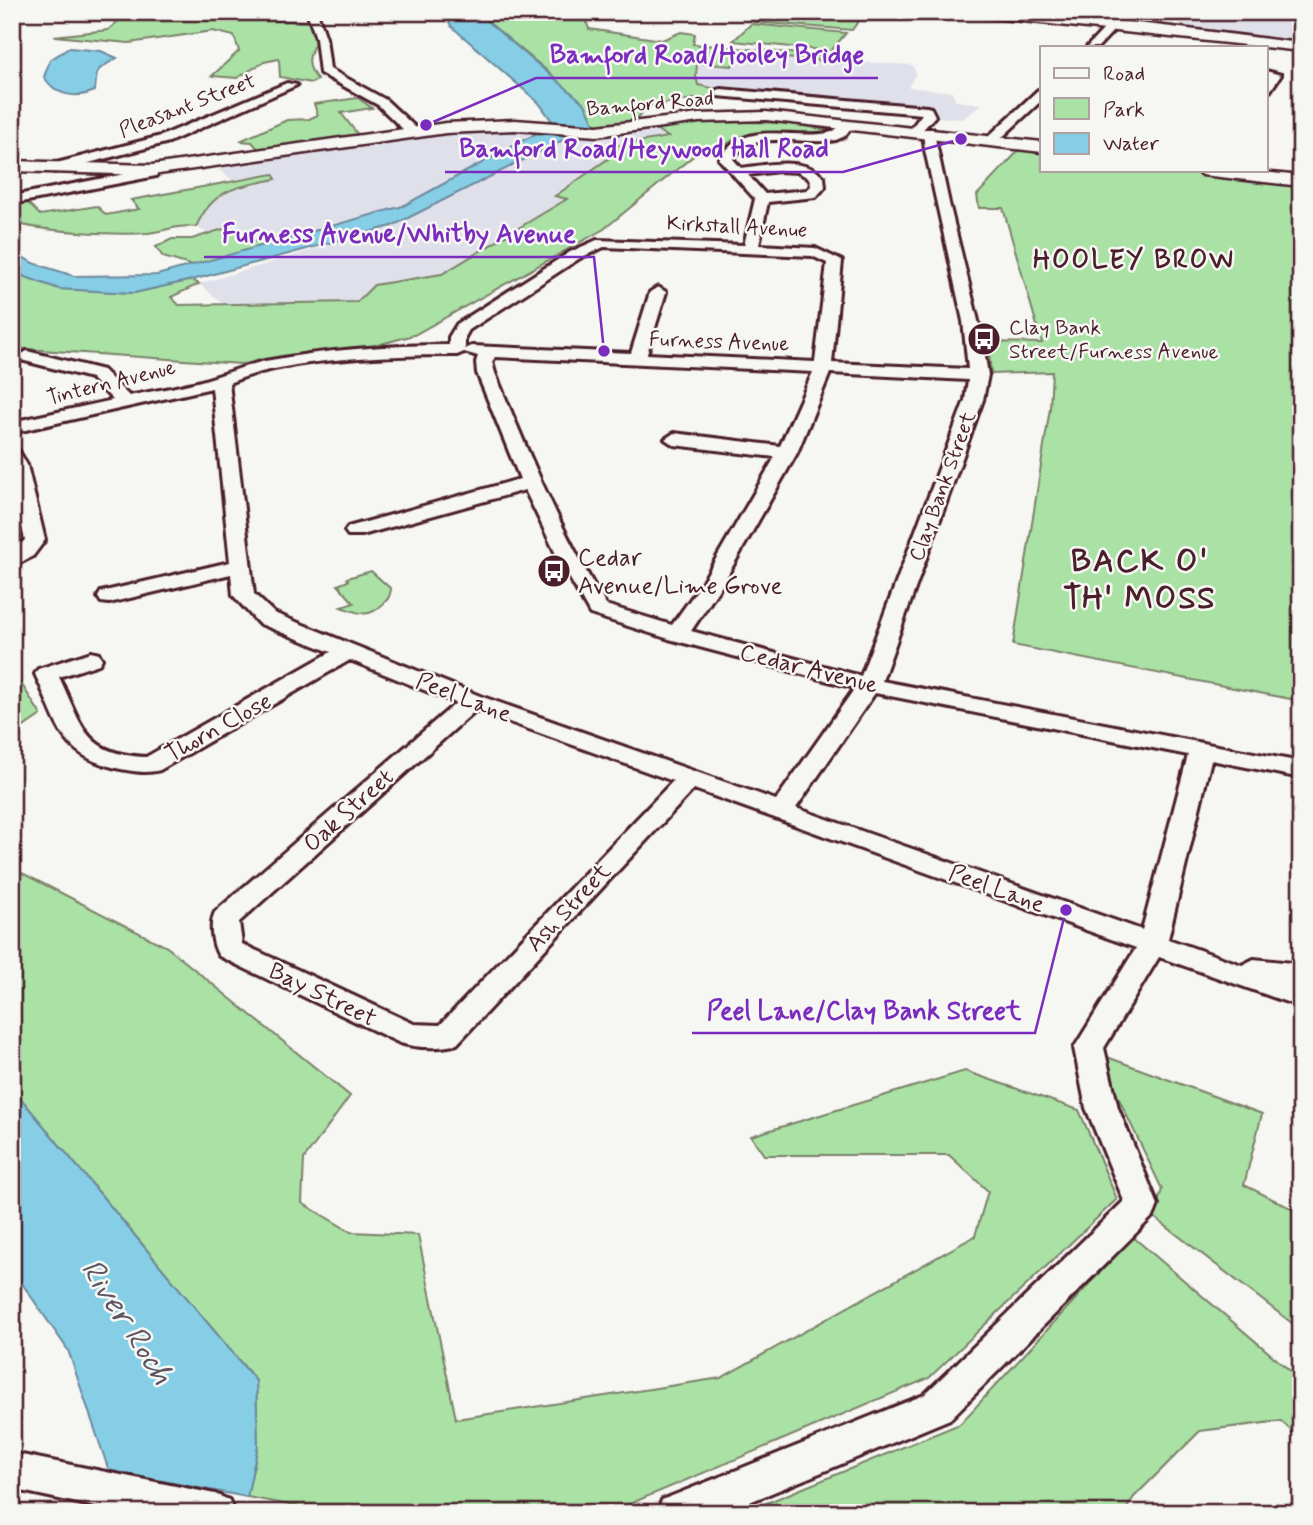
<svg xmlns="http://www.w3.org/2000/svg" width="1313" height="1525" font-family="Mynerve,sans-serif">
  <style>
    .built { fill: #e0e0eb }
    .green { fill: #aae2a6; stroke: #7a8068; stroke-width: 2 }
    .water { fill: #85cee6; stroke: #6d889b; stroke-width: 2 }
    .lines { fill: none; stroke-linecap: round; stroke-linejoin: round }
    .minor-casing { stroke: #4a1f2b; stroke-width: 6 }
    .tertiary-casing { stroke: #4a1f2b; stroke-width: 5 }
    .minor { fill: #f6f6f2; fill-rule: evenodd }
    .tertiary { fill: #f6f6f2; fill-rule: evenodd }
    .labels { text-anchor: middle; stroke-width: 5; stroke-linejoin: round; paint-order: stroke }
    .far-street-label { font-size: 21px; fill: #4a1f2b; stroke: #f6f6f2 }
    .far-poi-label { font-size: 21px; fill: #4a1f2b; stroke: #f6f6f2; text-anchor: start }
    .poi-label { font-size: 24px; fill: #4a1f2b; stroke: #f6f6f2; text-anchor: start }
    .street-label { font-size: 24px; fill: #4a1f2b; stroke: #f6f6f2 }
    .far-district-label { font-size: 26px; font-weight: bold; letter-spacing: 2px; fill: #4a1f2b; stroke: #f6f6f2 }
    .district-label { font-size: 32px; font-weight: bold; letter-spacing: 2px; fill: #4a1f2b; stroke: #f6f6f2 }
    .near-water-label { font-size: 32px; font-style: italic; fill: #5c5463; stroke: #f6f6f2 }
    .leader { fill: none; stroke: #7b2cbf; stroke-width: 2.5 }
    .callout-dot { fill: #7b2cbf; stroke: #f6f6f2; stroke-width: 2.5 }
    .callout-label { font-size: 26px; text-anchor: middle; font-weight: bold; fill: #7b2cbf; stroke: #f6f6f2; stroke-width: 5; stroke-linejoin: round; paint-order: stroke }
  </style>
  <rect width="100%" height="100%" fill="#f6f6f2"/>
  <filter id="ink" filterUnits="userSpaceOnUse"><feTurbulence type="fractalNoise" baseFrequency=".0143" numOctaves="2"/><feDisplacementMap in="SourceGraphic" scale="14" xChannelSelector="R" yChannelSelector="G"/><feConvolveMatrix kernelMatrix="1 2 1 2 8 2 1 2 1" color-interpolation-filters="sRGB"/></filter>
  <g filter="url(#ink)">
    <g class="built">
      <polygon points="1176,12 1301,12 1301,43 1178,28 1182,23 1162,20 1168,13"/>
      <polygon points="738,55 913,65 916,74 908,87 952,92 956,101 982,104 963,119 934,117 933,109 916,107 717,93 716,89 698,85 697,63 732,66"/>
      <polygon points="652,127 669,137 615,147 619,151 556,196 568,198 442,274 374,285 357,302 224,304 199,284 392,226 577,133"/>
      <polygon points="445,128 525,128 529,135 520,144 403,206 327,229 250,242 226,228 208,233 196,227 206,208 229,188 275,179 272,174 232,180 218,169 242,165 237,159"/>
    </g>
    <g class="green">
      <path d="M 124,12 L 227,12 L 270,20 L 308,22 L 312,24 L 317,39 C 308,55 305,66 318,80 L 311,83 L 280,77 L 279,59 L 264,62 L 237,78 L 212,76 L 239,51 L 234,36 L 213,31 L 129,43 L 54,36 L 108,30 L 125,15 Z"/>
      <polygon points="476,12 583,12 589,29 662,40 681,32 695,34 693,44 843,58 841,62 738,55 732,66 697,63 696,76 698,85 716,89 721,95 648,106 634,122 596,127 552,75"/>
      <polygon points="764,12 851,12 864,13 852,30 754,22"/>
      <polygon points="751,24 846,33 831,51 733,41"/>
      <polygon points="358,98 372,108 341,113 359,136 261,152 252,142 240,141 287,120 309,119 318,115 314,104"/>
      <polygon points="716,121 784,123 829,130 814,135 758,135 733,140 715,153 697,153 604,229 414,335 370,347 241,364 12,348 12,272 60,289 134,293 192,280 199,284 171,297 179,305 357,302 374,285 442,274 567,199 555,196 619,151 615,146 668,137 652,127"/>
      <polygon points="1021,148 1042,151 1042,170 1171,170 1301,186 1301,701 1013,645 1050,408 1052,372 991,374 988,342 1042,343 1003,208 979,208 977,195"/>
      <path d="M 273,174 L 276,179 C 238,187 213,188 196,227 C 179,224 165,231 148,233 C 116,235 41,232 12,222 L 12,203 L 25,200 L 40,215 L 97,206 L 106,215 L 139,209 L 131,200 Z"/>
      <polygon points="226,228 250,242 327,229 193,266 163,257 156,247 172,239 192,239"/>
      <path d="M 371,571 L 391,589 C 390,597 388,599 383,604 C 368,619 359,613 341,607 L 354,603 L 338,585 L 348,581 L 347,578 Z"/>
      <polygon points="12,669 41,715 12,735"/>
      <polygon points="12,857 18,871 167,947 350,1096 304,1159 302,1203 351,1232 418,1235 456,1419 721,1378 975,1236 988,1191 949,1155 764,1155 751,1136 965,1071 1079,1110 1117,1199 929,1378 608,1513 332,1513 247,1497 258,1445 256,1381 12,1088"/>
      <polygon points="1107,1057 1262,1114 1244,1185 1301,1213 1301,1330 1154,1217 1162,1189 1117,1095"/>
      <polygon points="1133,1237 1301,1380 1301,1440 1281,1421 1200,1431 1134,1497 1124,1513 742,1513 960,1424"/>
    </g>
    <g class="water">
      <polygon points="445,12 476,12 585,104 596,127 554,124 539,103 451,26"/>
      <path d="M 69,48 L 101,51 L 117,58 C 95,71 97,67 95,91 C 75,99 56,96 44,77 L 50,60 Z"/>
      <polygon points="544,129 577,133 392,226 192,280 134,293 59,289 12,272 12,251 33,263 74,276 157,275 403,206"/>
      <polygon points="12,1088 256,1381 258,1445 247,1497 109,1471 68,1350 12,1269"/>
    </g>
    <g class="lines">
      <defs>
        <g id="minor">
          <polygon points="307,12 317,12 326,38 330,69 386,100 416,128 416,134 408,134 378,105 320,73 316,38"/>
          <polygon points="1120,12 1131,12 1098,47 1087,47"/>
          <polygon points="1266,71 1281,75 1270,91 1266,93"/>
          <polygon points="287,83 297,85 169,142 54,172 47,168 49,165 161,136"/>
          <polygon points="721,89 927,107 931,108 935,116 919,134 915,135 909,131 922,114 717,96 717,90"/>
          <polygon points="1038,90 1042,90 1042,100 997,142 989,142 989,136"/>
          <path d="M 846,122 L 852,126 L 845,136 L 836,140 C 805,146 753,127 733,159 L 741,168 C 767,165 803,156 824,177 L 825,187 L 816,197 L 768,202 L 759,245 L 815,248 L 842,261 L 832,363 L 968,369 L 963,321 L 925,150 L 923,132 L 925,129 L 933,129 L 949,203 L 982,337 L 988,375 L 983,400 L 882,681 L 1301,762 L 1301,778 L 1211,760 L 1168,939 L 1242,965 L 1254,959 L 1301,964 L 1301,984 L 1294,983 L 1301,986 L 1301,1007 L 1159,957 L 1104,1048 L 1118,1108 L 1158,1205 L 1154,1215 L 950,1419 L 723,1513 L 657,1513 L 662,1500 L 924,1395 L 1124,1201 L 1086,1108 L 1074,1048 L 1136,948 L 694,789 L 457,1044 C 440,1049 417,1048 400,1043 L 219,956 C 212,945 209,924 215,912 L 456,703 L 350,660 L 160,770 C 145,774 131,771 116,768 C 58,754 58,722 35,674 L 38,669 L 91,652 L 99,654 L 102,659 L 99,664 L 59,677 C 83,726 83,754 146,757 L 331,652 L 258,623 L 233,595 L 231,574 L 109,603 L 101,602 L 98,597 L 101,592 L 230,562 L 212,388 L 12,433 L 12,422 L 113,400 L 91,378 L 21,360 L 19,356 L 27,351 L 103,370 L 129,396 C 157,390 187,386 214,377 C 231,372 247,365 265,361 C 325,350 388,345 449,345 L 449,337 L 457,324 L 570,252 L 597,240 L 744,245 L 755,199 L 719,159 C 747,118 788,140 828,133 C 836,132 839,125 846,122 ZM 779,171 L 798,172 L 810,179 L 811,186 L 807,190 L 765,194 L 748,175 ZM 604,247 L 812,256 L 827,263 L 815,362 L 647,354 L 666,292 L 658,287 L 650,292 L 631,353 L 472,346 L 465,349 L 465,337 L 469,330 L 580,258 ZM 464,352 L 478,356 L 476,362 L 477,373 L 520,479 L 348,527 L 345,531 L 348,535 L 362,535 L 525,490 L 555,552 L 590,614 L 669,639 L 855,688 L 776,800 L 480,696 L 274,613 L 254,594 L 229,383 C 284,358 395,355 457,355 ZM 495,357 L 813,372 L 780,446 L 674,433 L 665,439 L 674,445 L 775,457 L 702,583 L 672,625 L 606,605 C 560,531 528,452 495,373 L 492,362 ZM 830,373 L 968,380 L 965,400 L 861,676 L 691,631 L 723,583 L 797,453 ZM 875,693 L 1188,755 L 1142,930 L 796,808 ZM 476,710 L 673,781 L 440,1025 L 414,1024 L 242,944 L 239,922 Z"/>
          <polygon points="152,166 159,170 156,176 12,204 12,196 145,170"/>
          <polygon points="12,449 19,451 27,465 45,540 33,556 12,567 12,552 25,540 12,482"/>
          <polygon points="12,1453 215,1494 229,1500 234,1513 124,1513 12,1489"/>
        </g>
        <g id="tertiary">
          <path d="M 970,12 C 1081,12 1191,30 1301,43 L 1301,51 L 976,16 Z"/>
          <polygon points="766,112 1042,142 1042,152 766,120 699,122 597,136 515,130 446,133 152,175 12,171 12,161 152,165 446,123 515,120 597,126 699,114"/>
          <polygon points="1194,170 1243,170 1301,176 1301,186 1202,175"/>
        </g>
      </defs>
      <use href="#minor" class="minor-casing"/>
      <use href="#tertiary" class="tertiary-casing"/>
      <use href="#minor" class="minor"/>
      <use href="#tertiary" class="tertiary"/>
    </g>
  </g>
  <defs>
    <symbol id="bus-disc" viewBox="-11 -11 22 22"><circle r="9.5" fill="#4a1f2b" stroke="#f6f6f2"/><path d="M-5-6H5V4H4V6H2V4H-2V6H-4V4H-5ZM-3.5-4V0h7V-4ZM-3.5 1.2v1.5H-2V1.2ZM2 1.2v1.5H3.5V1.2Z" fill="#fff"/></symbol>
  </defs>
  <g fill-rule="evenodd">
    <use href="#bus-disc" x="965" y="320" width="38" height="38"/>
    <use href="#bus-disc" x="535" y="552" width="38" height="38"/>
  </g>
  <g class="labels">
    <g class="far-street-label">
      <text transform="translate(650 103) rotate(-5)" y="7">Bamford Road</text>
      <text transform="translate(187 105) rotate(-21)" y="7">Pleasant Street</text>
      <text transform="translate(737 226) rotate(3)" y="7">Kirkstall Avenue</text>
      <text transform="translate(719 341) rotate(2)" y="7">Furness Avenue</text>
      <text transform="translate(111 382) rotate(-14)" y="7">Tintern Avenue</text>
      <text transform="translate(942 486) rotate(-70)" y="7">Clay Bank Street</text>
    </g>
    <g class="far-poi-label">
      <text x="1009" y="334">Clay Bank<tspan x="1009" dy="24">Street/Furness Avenue</tspan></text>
    </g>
    <g class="poi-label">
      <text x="578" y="565">Cedar<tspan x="578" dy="28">Avenue/Lime Grove</tspan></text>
    </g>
    <g class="street-label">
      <text transform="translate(809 668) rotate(14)" y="8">Cedar Avenue</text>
      <text transform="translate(464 697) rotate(21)" y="8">Peel Lane</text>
      <text transform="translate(218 727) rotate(-29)" y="8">Thorn Close</text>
      <text transform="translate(348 810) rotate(-42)" y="8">Oak Street</text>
      <text transform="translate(997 888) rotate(20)" y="8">Peel Lane</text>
      <text transform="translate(568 907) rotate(-47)" y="8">Ash Street</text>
      <text transform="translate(323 994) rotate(26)" y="8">Bay Street</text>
    </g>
    <g class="far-district-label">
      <text x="1134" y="268">HOOLEY BROW</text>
    </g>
    <g class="district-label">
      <text x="1140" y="571">BACK O'<tspan x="1140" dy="37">TH' MOSS</tspan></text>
    </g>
    <g class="near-water-label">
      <text transform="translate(128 1321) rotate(57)" y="11">River Roch</text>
    </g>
  </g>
  <path class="leader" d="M426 125L536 78H878M961 139L843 172H445M604 351L594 257H204M1066 910L1035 1033H692"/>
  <g class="callout-dot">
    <circle cx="426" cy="125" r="7"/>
    <circle cx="961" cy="139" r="7"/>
    <circle cx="604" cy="351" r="7"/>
    <circle cx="1066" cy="910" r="7"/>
  </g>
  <g class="callout-label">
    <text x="707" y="63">Bamford Road/Hooley Bridge</text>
    <text x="644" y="157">Bamford Road/Heywood Hall Road</text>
    <text x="399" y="242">Furness Avenue/Whitby Avenue</text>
    <text x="864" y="1019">Peel Lane/Clay Bank Street</text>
  </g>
  <rect width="1313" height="1525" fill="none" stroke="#f6f6f2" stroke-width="42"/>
  <rect x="21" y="21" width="1271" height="1483" fill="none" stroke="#4a1f2b" stroke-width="2.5" filter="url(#ink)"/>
  <rect x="1040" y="46" width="228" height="126" fill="#f6f6f2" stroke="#b1a0a2" stroke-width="2"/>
  <rect x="1054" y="68" width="35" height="10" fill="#f6f6f2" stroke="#b1a0a2" stroke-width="2"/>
  <text x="1103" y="80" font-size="21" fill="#4a1f2b">Road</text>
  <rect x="1054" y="98" width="35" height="21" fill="#aae2a6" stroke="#b1a0a2" stroke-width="2"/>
  <text x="1103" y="116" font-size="21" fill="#4a1f2b">Park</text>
  <rect x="1054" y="133" width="35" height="21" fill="#85cee6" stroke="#b1a0a2" stroke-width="2"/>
  <text x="1103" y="150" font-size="21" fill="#4a1f2b">Water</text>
</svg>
